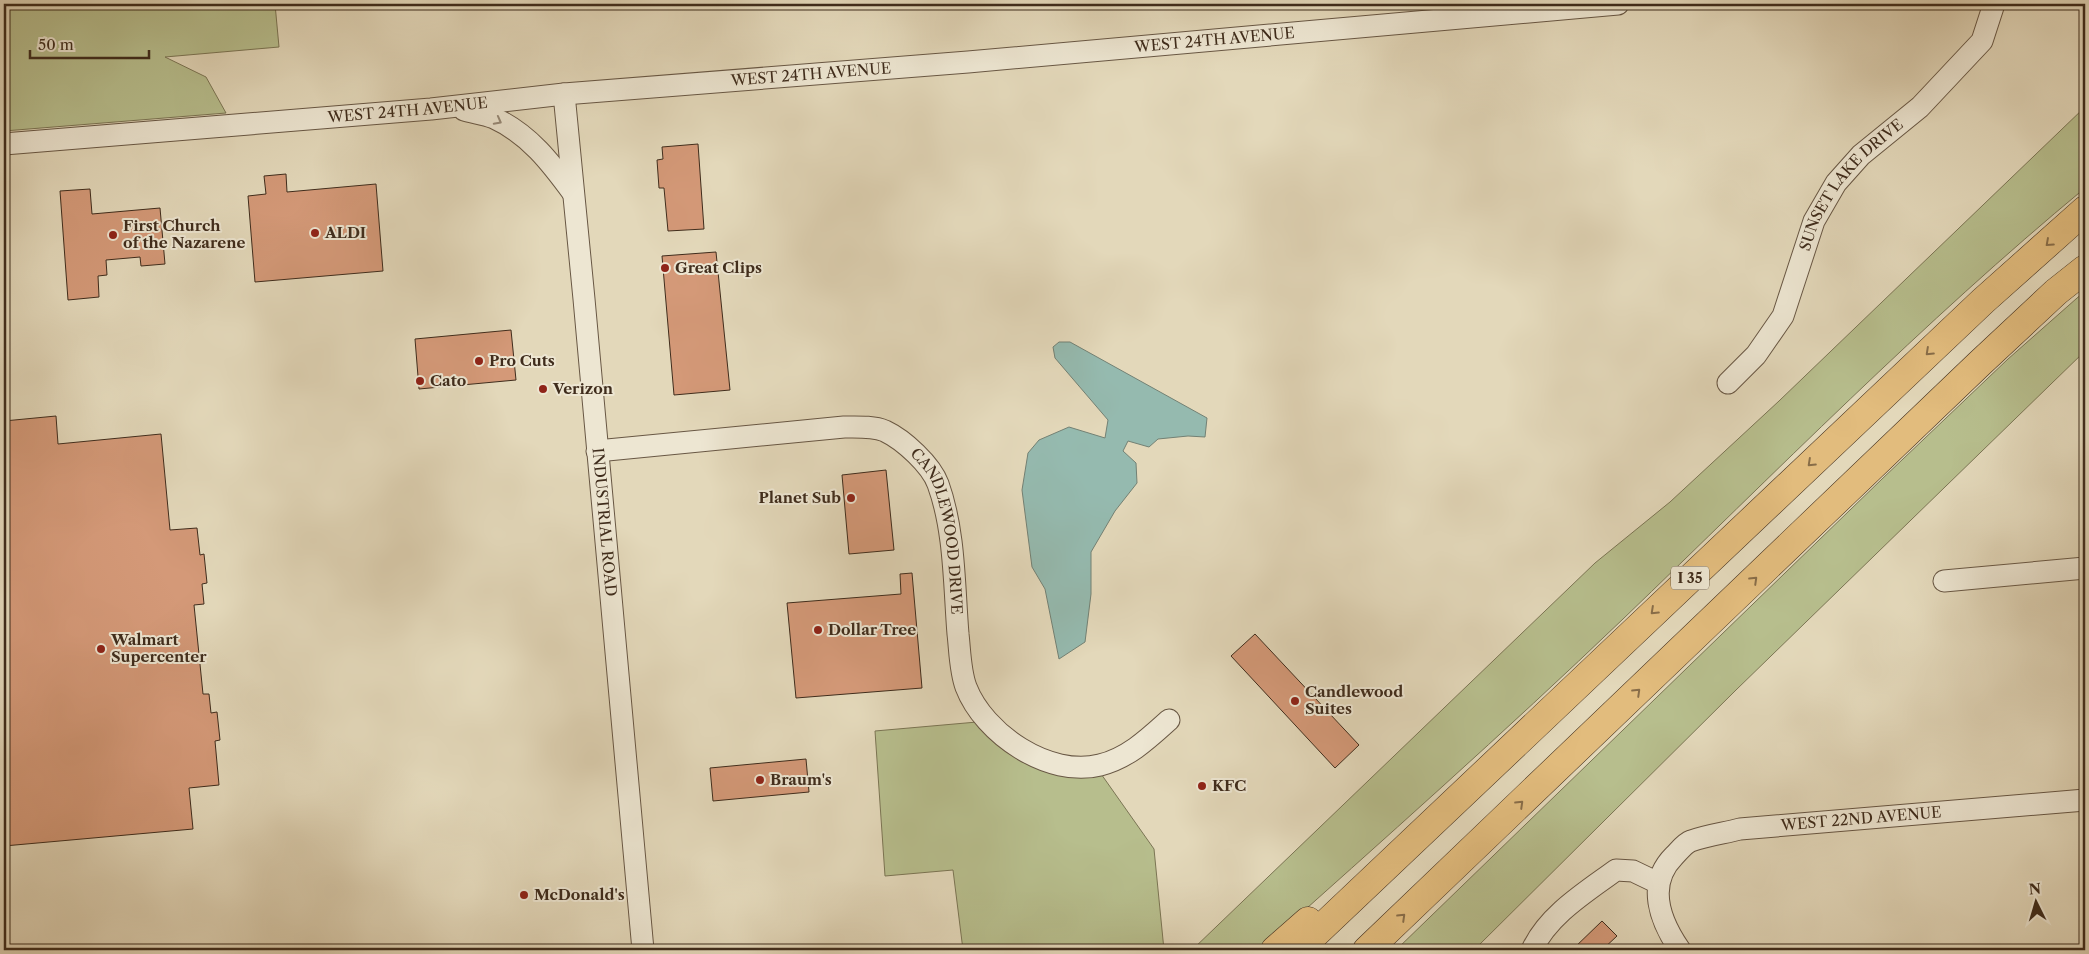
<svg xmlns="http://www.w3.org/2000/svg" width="2089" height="954" font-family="'Libre Caslon Text',serif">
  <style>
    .green { fill: #b7be8d; stroke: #7b7554 }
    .water { fill: #95baaf; stroke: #738174 }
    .building { fill: #d49978; stroke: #3f2c1c }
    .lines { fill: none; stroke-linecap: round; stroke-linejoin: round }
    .minor-casing { stroke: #685744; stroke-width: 23 }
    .highway-casing { stroke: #3f2c1c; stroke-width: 29 }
    .minor { stroke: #ede6d2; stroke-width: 21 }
    .highway { stroke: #e2bc7d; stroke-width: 28 }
    .oneway { stroke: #968977 }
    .oneway2 { stroke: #886d48 }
    .poi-dot { fill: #8f2418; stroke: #ede6d2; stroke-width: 2 }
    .labels { text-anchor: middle; stroke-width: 4; stroke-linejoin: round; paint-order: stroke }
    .shield { fill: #ede6d2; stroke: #736453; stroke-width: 1 }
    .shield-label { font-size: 14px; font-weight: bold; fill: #3f2c1c }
    .street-label { font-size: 15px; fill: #3f2c1c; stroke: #ede6d2 }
    .poi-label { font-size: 15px; font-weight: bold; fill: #3f2c1c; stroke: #ede6d2; text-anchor: start }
  </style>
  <rect width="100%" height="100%" fill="#e3d8ba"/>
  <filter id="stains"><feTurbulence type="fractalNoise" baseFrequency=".004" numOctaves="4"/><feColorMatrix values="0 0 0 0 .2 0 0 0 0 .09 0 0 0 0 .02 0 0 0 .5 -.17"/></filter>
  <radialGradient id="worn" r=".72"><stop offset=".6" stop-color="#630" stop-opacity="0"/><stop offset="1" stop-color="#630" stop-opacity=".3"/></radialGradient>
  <g class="green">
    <polygon points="4,4 275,4 279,47 165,57 206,77 226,113 4,131"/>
    <path d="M 2085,107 L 2085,188 C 1923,322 1775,473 1623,619 C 1505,732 1382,841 1260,950 L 1192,950 L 1595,563 L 1670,502 L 1779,401 Z"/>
    <polygon points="2085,291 2085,351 1736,690 1474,950 1396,950 1882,479 2008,359"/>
    <path d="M 977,722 C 993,740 1009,757 1032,766 C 1045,770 1083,770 1099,771 L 1154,849 L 1164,950 L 963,950 L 953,870 L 885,876 L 875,731 Z"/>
  </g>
  <polygon class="water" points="1059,342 1070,342 1207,418 1205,437 1188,436 1158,439 1149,447 1128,441 1123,451 1136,463 1137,483 1115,511 1091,552 1091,594 1085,642 1059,659 1045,589 1032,567 1022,490 1028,453 1039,440 1069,427 1105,438 1108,420 1055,358 1053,347"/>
  <g class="building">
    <polygon points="698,144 704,229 668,231 664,188 659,188 657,160 663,159 662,147"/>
    <polygon points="286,174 287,192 376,184 383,271 255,282 248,196 266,194 264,176"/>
    <polygon points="90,189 92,214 160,208 165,264 141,266 140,257 106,260 107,275 98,276 99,297 68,300 60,191"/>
    <polygon points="716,252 730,390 674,395 662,256"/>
    <polygon points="511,330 516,380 419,389 415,339"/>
    <polygon points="56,416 58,444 161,434 170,530 197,528 200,555 204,554 207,583 202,584 204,604 194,605 203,694 209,694 211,713 217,712 220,740 215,741 219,785 189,788 193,829 4,846 4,421"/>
    <polygon points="886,470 894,550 849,554 842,475"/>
    <polygon points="912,573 922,688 796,698 787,603 901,594 900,574"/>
    <polygon points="1255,634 1359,745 1335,768 1231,656"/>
    <polygon points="806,759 809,792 713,801 710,768"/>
    <polygon points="1602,921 1617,936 1602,950 1572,950"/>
  </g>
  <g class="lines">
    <defs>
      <g id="minor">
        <path id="s1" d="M 564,94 L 584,299 L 643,950"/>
        <path d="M 464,110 C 474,113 485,114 494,118 C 529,134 551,163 573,193"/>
        <path id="s2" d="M 4,144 L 431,109 L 564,94 L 968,62 L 1618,4"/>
        <path id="s3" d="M 1728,383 L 1756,355 L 1783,316 L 1814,221 L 1836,183 L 1861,155 L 1920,107 L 1982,41 L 1994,4"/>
        <path id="s4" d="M 597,451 L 844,427 C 857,427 873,426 885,431 C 904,440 931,465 938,484 C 955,531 954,585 958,634 C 960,651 960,671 966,687 C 984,734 1049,778 1100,765 C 1128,758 1148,739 1169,720"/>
        <polyline points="1944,581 2085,568"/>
        <path d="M 1532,950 C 1548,915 1586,892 1616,870 L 1633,871 L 1658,883"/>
        <path id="s5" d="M 1680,950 C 1660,921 1646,884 1674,856 C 1679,851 1685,843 1691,841 C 1707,835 1725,833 1740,829 L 2085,800"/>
      </g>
      <g id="highway">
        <polyline points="1275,950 1308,921"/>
        <polyline points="1298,950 1983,301 2085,210"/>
        <polyline points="1367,950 1979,364 2056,292 2085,269"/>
      </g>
    </defs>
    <use href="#minor" class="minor-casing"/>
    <use href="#highway" class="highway-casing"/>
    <use href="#minor" class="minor"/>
    <use href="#highway" class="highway"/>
  </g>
  <defs><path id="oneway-chevron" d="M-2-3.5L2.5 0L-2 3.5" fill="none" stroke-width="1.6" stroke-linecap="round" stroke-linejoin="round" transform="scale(1.25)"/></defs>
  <use class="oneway" href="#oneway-chevron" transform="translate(498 121) rotate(28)"/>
  <g class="oneway2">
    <use href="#oneway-chevron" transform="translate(2049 243) rotate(138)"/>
    <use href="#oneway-chevron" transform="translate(1929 352) rotate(137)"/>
    <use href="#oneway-chevron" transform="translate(1811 463) rotate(137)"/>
    <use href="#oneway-chevron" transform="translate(1754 580) rotate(-44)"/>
    <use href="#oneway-chevron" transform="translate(1654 611) rotate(137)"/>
    <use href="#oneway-chevron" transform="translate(1637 692) rotate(-44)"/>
    <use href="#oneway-chevron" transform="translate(1520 804) rotate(-44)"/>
    <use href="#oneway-chevron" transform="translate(1402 917) rotate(-44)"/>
  </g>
  <g class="poi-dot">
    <circle cx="315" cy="233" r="5"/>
    <circle cx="113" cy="235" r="5"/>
    <circle cx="665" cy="268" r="5"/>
    <circle cx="479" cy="361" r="5"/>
    <circle cx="420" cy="381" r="5"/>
    <circle cx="543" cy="389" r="5"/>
    <circle cx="851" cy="498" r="5"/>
    <circle cx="818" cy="630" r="5"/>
    <circle cx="101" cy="649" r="5"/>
    <circle cx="1295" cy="701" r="5"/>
    <circle cx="760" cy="780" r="5"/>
    <circle cx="1202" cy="786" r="5"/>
    <circle cx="524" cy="895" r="5"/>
  </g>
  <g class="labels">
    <rect class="shield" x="1671" y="566.5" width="38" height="23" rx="4"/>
    <g class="shield-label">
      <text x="1690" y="583">I 35</text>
    </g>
    <g class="street-label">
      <text dy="5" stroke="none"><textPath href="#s2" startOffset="1215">WEST 24TH AVENUE</textPath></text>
      <text dy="5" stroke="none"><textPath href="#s2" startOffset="810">WEST 24TH AVENUE</textPath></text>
      <text dy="5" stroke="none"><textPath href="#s2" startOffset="405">WEST 24TH AVENUE</textPath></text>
      <text dy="5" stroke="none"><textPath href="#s3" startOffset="238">SUNSET LAKE DRIVE</textPath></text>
      <text dy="5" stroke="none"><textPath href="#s1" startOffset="430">INDUSTRIAL ROAD</textPath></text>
      <text dy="5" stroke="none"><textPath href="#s4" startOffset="411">CANDLEWOOD DRIVE</textPath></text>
      <text dy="5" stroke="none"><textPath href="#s5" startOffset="298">WEST 22ND AVENUE</textPath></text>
    </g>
    <g class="poi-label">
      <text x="123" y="231">First Church<tspan x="123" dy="17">of the Nazarene</tspan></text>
      <text x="325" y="238">ALDI</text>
      <text x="675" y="273">Great Clips</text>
      <text x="489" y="366">Pro Cuts</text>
      <text x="430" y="386">Cato</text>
      <text x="553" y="394">Verizon</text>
      <text x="841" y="503" text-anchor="end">Planet Sub</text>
      <text x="828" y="635">Dollar Tree</text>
      <text x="111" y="645">Walmart<tspan x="111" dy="17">Supercenter</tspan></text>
      <text x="1305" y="697">Candlewood<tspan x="1305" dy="17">Suites</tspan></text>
      <text x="770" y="785">Braum's</text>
      <text x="1212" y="791">KFC</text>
      <text x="534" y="900">McDonald's</text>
    </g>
  </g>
  <rect width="2089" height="954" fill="none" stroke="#e3d8ba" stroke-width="20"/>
  <rect x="5" y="5" width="2079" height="944" fill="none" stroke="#3f2c1c" stroke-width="2.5"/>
  <rect x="10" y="10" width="2069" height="934" fill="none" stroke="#3f2c1c"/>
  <g transform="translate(2036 902) rotate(355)" stroke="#ede6d2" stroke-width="4" paint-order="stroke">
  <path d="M0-4L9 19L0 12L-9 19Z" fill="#3f2c1c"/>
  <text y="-8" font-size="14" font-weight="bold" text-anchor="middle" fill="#3f2c1c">N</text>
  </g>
  <path d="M30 50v8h119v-8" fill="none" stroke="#3f2c1c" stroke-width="2.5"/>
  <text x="38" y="50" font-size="15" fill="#3f2c1c" stroke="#ede6d2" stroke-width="4" paint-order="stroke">50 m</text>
  <rect width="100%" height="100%" filter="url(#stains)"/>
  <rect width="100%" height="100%" fill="url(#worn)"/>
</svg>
